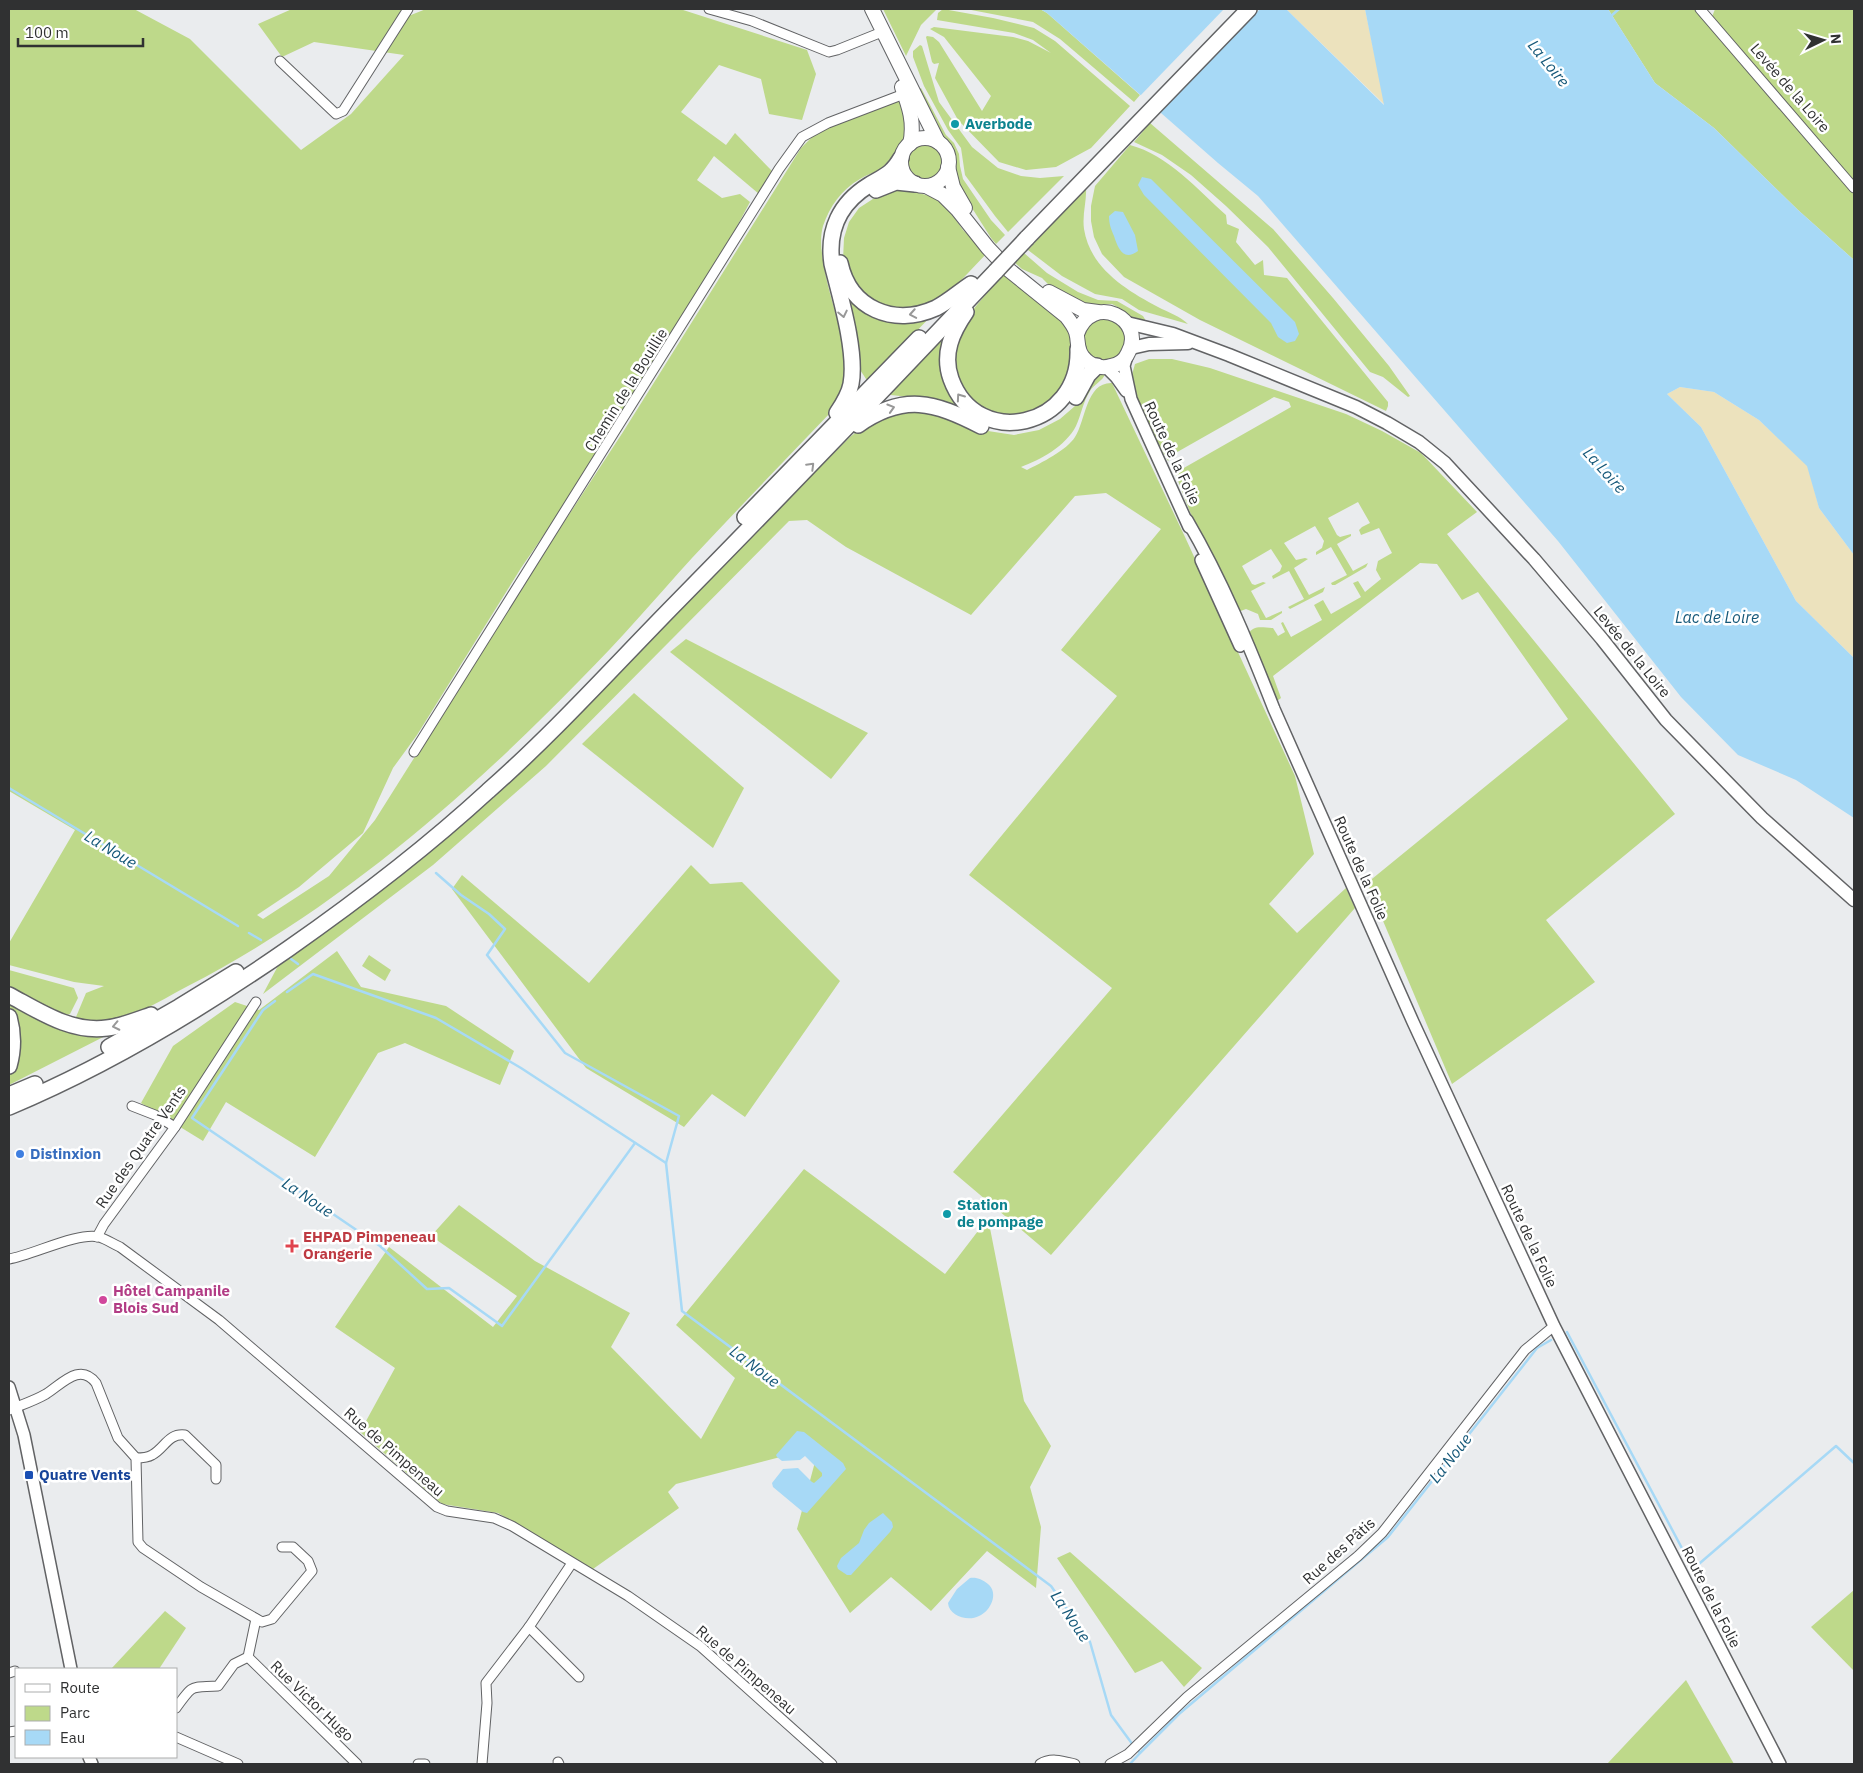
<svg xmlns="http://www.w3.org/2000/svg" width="1863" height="1773" font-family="'IBM Plex Sans',sans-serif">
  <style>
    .green { fill: #bed98a }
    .sand { fill: #ece2bd }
    .water { fill: #a7d9f6 }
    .pier { fill: #eaecee }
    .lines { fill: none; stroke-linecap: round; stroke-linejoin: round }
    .stream { stroke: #a7d9f6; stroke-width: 2.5 }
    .minor-casing { stroke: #626365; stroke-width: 11 }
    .tertiary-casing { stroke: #626365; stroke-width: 14 }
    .secondary-casing { stroke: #626365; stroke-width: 15 }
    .primary-casing { stroke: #626365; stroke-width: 16 }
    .trunk-casing { stroke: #626365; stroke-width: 18 }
    .minor { stroke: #fff; stroke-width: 9 }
    .tertiary { stroke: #fff; stroke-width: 11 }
    .secondary { stroke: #fff; stroke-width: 12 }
    .primary { stroke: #fff; stroke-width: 14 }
    .trunk { stroke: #fff; stroke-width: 15 }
    .trunk-bridge-casing { stroke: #626365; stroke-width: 18; stroke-linecap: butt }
    .trunk-bridge { stroke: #fff; stroke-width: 15 }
    .oneway { stroke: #989898 }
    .culture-dot { fill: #0f9aa8; stroke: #fff; stroke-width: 2 }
    .shop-dot { fill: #3f7fe0; stroke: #fff; stroke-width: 2 }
    .health-dot { fill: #e0444e; stroke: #fff; stroke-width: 2 }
    .hotel-dot { fill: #d1479c; stroke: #fff; stroke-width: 2 }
    .transit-dot { fill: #1a4fb4; stroke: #fff; stroke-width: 2 }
    .labels { text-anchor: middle; stroke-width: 5; stroke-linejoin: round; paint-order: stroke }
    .street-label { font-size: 15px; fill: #303132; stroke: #fff }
    .culture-label { font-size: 15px; font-weight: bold; fill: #0d838f; stroke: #fff; text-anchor: start }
    .shop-label { font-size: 15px; font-weight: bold; fill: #366cbe; stroke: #fff; text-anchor: start }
    .health-label { font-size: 15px; font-weight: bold; fill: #be3a42; stroke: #fff; text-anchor: start }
    .hotel-label { font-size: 15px; font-weight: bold; fill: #b23c85; stroke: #fff; text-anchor: start }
    .transit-label { font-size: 15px; font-weight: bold; fill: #164399; stroke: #fff; text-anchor: start }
    .water-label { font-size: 16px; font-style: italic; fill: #155879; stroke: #fff }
  </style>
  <rect width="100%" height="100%" fill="#eaecee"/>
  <g class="green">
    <path d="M 9,9 L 134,9 L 190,39 L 301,150 L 351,114 L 404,55 L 314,42 L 282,57 L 258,24 L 292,9 L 400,9 L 411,15 L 426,9 L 680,9 L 807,50 L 816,74 L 802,120 L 769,114 L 761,79 L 719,65 L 681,112 L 726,145 L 735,133 L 772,171 L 759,194 L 714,156 L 697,180 L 722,198 L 740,194 L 750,202 L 735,230 L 561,510 L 521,568 L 417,735 L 393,768 L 363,833 L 299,887 L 257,915 L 263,919 L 329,876 L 375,820 L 523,585 L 623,432 L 801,148 L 816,133 L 898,100 L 906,114 L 908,133 C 902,143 889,163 880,169 C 874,173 866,175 860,179 C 841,190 830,206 823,226 C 820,237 821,249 823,260 C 828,300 850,342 844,383 C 842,393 837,402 832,411 C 785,460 738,509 692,558 C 655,599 620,640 581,679 C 465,798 337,909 188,986 C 155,1003 116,1031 78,1021 L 76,1017 L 86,993 L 104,986 L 74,982 L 9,965 L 9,943 L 75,830 L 9,791 Z"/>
    <polygon points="883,9 937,9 921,25 906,56"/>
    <polygon points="943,9 993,18 1034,28 1055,41 1130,106 1091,148 1056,167 1026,170 999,162 958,120 935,78 939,63 934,64 932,62 926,37 927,36 933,37 939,42 982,111 991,96 944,37 930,29 934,27 1013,37 1028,41 1051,53 1033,40 1014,33 937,20 938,13"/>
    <polygon points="966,9 1040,9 1047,13 1140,95 1134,102 1060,39 1033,22"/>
    <polygon points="1608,9 1704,9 1712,17 1715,9 1854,9 1854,260 1798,210 1714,128 1655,83"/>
    <polygon points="920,45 922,46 939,102 972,147 998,168 1021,176 1040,178 1064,176 1008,232 995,216 965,175 961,148 948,130 924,86 913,57 913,51"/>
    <polygon points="921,88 946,135 954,143 959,154 960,166 963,179 991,220 1005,235 996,244 991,238 972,208 969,206 954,172 955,162 950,144 942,137 937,122 929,108 924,106 916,91"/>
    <polygon points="1150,123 1273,229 1333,298 1389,366 1410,396 1408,397 1383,377 1370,372 1268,247 1226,206 1191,175 1162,155 1134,142"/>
    <path d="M 1130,145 C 1168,155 1197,189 1226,215 L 1227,224 L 1239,229 L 1236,242 L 1255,265 L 1263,260 L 1264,275 L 1287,278 L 1388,402 L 1388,406 L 1386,411 L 1200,320 L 1124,277 L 1102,254 L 1094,237 L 1091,221 L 1091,206 L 1095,186 Z"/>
    <circle cx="924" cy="163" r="18"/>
    <path d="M 1086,187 C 1087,201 1082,214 1084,229 C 1090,268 1126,290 1158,307 C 1168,312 1181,317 1188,324 L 1139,310 L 1122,299 L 1095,294 L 1062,276 L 1028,250 Z"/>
    <polygon points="899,188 934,197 949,210 963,230 987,253 950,292 922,309 884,309 858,291 843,260 844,238 849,222 859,208 876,197"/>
    <polygon points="1024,253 1047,273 1078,292 1098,300 1117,301 1143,316 1146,321 1130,317 1121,309 1112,304 1088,306 1067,293 1054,290 1042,278 1022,269 1015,263"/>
    <path d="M 1006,273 C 1033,293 1076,316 1074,356 C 1074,365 1062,389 1058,399 C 1049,403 1020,418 1012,418 C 972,415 941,371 958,333 C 966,315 992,287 1006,273 Z"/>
    <polygon points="839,276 864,307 932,315 870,380 866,379 857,365"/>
    <circle cx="1104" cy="340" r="21"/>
    <polygon points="947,329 944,381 953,398 963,410 918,398 891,395 888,392"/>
    <path d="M 1149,359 L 1172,359 L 1210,368 L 1346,414 L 1382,431 L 1421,453 L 1477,512 L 1447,534 L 1675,814 L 1546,920 L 1595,982 L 1452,1084 L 1367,883 L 1568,719 L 1478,592 L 1462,600 L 1437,564 L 1420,563 L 1273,676 L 1281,698 L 1277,701 L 1248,635 C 1253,624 1263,628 1273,628 L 1278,636 L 1285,632 L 1281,623 L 1283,622 L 1291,637 L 1322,620 L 1314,605 L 1323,600 L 1331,614 L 1361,597 L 1353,583 L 1358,581 L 1365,592 L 1381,579 L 1376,570 L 1378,561 L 1392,553 L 1379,528 L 1361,535 L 1359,530 L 1362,527 L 1370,523 L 1358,502 L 1328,518 L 1337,535 L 1340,537 L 1351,534 L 1351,536 L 1337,544 L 1353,571 L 1368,563 L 1366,567 L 1335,585 L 1332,585 L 1331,583 L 1347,575 L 1331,547 L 1316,555 L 1316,552 L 1322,548 L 1324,541 L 1315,526 L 1284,543 L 1296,560 L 1305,558 L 1308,559 L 1294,568 L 1309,595 L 1325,587 L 1323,592 L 1290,609 L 1288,607 L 1304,599 L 1289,571 L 1273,579 L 1272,576 L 1280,571 L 1282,566 L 1271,549 L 1242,566 L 1252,584 L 1255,585 L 1263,582 L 1266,583 L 1251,591 L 1266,618 L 1282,611 L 1282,613 L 1271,620 L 1260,620 L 1258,614 L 1246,609 L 1238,612 L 1190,512 L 1175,473 L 1291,407 L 1289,402 L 1274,397 L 1172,455 L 1168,461 L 1146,423 L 1131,378 L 1135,364 Z"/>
    <path d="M 1105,374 C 1103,381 1094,384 1090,391 C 1083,402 1081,415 1076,426 C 1066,446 1040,460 1021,467 L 1027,470 C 1041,463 1067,450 1075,437 C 1086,420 1086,382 1112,383 L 1185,537 L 1295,776 L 1314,854 L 1269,904 L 1297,933 L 1346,888 L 1355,908 L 1051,1255 L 953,1172 L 1112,988 L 969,875 L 1117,696 L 1061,650 L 1161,529 L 1106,493 L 1075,496 L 971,615 L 846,547 L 807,520 L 789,521 L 546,766 L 433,865 L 263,994 L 279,964 L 377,890 L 724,562 L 850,437 L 873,419 L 918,408 L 962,420 L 988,431 L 1014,435 L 1039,430 L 1060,419 L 1075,406 L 1098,376 Z"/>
    <polygon points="686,639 868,733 831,779 670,652"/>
    <polygon points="634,693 744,788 713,848 582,744"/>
    <polygon points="691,865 710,884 742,882 840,981 745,1117 712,1094 684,1127 586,1068 452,889 462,875 589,983"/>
    <polygon points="337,951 361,987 446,1006 514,1051 500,1085 405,1043 378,1053 315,1157 226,1102 203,1141 141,1103 173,1046 235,1002 259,1010"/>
    <polygon points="369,955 391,970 385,981 362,966"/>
    <polygon points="9,970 74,988 78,998 70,1014 60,1017 9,991"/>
    <polygon points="9,998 55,1023 119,1029 9,1085"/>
    <polygon points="804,1169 945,1274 988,1218 1024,1401 1051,1446 1030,1487 1041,1527 1036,1588 987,1551 931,1611 891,1577 850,1613 797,1529 819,1447 676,1484 668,1492 679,1508 593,1569 498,1513 442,1504 360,1432 395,1368 335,1327 389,1247 493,1327 517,1296 431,1236 459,1205 535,1261 630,1313 611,1347 701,1439 735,1378 676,1325"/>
    <polygon points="1070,1552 1202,1668 1184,1687 1162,1661 1135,1673 1057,1558"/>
    <polygon points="1854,1590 1854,1671 1811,1627"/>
    <polygon points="165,1611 186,1628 159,1669 111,1669"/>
    <polygon points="1686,1680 1734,1764 1607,1764"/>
  </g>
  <g class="sand">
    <polygon points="1286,9 1365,9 1385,105"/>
    <polygon points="1680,387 1714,392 1759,420 1808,466 1819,508 1854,555 1854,658 1796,601 1701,427 1667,394"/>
  </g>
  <g class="water">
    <polygon points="1040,9 1286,9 1384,105 1365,9 1608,9 1655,83 1714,128 1798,210 1854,260 1854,555 1819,508 1807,466 1759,420 1714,392 1680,387 1667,394 1701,427 1796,601 1854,658 1854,818 1796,780 1738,755 1681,697 1558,541 1258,196 1218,163 1047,13"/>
    <polygon points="1142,177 1151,179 1295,322 1299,334 1295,341 1287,343 1278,337 1271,323 1144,195 1138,185"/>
    <path d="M 1115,211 L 1123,212 L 1135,235 L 1138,251 C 1123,262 1118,248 1114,236 C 1111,229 1109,224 1109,216 Z"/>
    <polygon points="797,1431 804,1432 843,1463 846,1469 807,1513 803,1512 773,1487 772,1483 783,1469 798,1468 812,1482 814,1483 822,1476 822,1473 805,1456 800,1460 782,1461 777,1457 776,1455"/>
    <polygon points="883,1513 892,1522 893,1527 890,1532 851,1575 847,1575 838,1569 837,1566 841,1558 859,1543 864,1530 869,1523"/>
    <path d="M 970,1578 C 977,1577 983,1580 988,1584 C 999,1593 991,1611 979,1616 C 968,1622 949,1616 948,1603 L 957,1589 Z"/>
  </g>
  <polygon class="pier" points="1224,9 1260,9 1158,114 1139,97"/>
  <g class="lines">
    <g class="stream">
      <polyline points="1611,16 1619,9"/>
      <polyline points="9,788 238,926"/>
      <polyline points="436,873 461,895 489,914 505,929 487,955 565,1053 679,1116 666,1163"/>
      <polyline points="249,933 261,940"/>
      <polyline points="291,959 298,964"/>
      <polyline points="287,992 313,974 436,1018 521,1068 666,1163 682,1311 1051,1586 1090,1642 1111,1715 1133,1745"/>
      <polyline points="275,1001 263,1010 192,1118 380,1246 427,1289 449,1288 502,1326 635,1143"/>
      <polyline points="1567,1332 1693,1569 1836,1446 1854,1463"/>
      <polyline points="1137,1749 1140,1753 1179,1714 1388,1537 1537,1348 1551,1340"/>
      <polyline points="1130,1764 1140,1753"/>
    </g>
    <defs>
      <g id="minor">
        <polyline points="709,9 752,21 829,52 837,50 882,32"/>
        <polyline points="1700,9 1854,188"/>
        <polyline points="280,61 336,114 343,111 408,9"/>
        <polyline points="414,752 779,169 802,137 828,123 904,94"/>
        <polyline points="132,1106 155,1115 175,1127"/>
        <polyline points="97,1237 104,1224 175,1127 256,1002"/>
        <path d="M 9,1259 C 33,1255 77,1232 99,1237 C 106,1239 113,1244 120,1247 L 219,1320 L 437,1507 L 447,1511 L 494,1518 L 512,1526 L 628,1596 L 700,1646 L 832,1764"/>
        <path d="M 9,1410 C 21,1405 34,1401 46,1394 C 62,1384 80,1362 96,1383 L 118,1438 L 136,1458 L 138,1542 L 143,1548 L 201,1587 L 262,1622 L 272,1619 L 312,1571 L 308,1561 L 293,1547 L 282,1547"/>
        <path d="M 136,1458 C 141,1458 147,1458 152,1455 C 165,1448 168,1433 185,1435 L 216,1465 L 216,1479"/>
        <polyline points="529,1627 579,1677"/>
        <polyline points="248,1657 357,1764"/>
        <polyline points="9,1673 15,1671"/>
        <path d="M 176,1708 C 194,1683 190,1688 218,1686 L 234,1664 L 248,1657 L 256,1619"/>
        <polyline points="9,1732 16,1731"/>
        <polyline points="176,1737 238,1764"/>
        <polyline points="558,1762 559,1764"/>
        <polyline points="418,1764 425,1764"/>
        <polyline points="482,1764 487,1703 486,1683 529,1627 572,1563"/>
        <path d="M 1040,1764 C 1051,1757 1063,1761 1075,1764"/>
        <polyline points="1110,1764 1128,1754 1187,1697 1358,1556 1382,1533 1525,1350 1554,1326"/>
      </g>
      <g id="tertiary">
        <polyline points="1127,356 1124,366 1131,399 1189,527"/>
        <polyline points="1106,367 1116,377 1126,391"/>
        <path d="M 1187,520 C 1222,580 1249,645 1274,709 L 1413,1022 L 1554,1326 L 1780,1764"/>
        <polyline points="1201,560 1240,646"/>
        <polyline points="9,1387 24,1435 71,1669"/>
        <polyline points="89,1757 92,1764"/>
      </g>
      <g id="secondary">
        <polyline points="1127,323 1173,334 1229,355 1356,407 1387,423 1419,442 1445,463 1534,559 1602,639 1666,720 1762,818 1854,900"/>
        <polyline points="1131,348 1149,344 1188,343"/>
      </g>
      <g id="primary">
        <polyline points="872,9 938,142"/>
        <path d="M 902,87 C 909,106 915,123 910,144"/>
        <circle cx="925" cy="162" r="24"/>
        <polyline points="948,167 953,187 965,208"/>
        <path d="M 926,186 L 943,195 L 957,209 L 988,248 L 1009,270 L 1066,316 C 1070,321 1074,326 1076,332 C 1079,341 1076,349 1083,357 C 1090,366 1101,369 1111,366 C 1118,365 1125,360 1128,353 C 1147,319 1092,291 1077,334"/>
        <polyline points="1049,292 1083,310 1098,312"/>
      </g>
      <g id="trunk">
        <polyline points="876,190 896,182 915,184"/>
        <polyline points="1027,238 1249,9"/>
        <path d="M 840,263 C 850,309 894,327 936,308 C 948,302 959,292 971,284"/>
        <path d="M 966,312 C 952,332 942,354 951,379 C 977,451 1081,428 1078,349"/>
        <polyline points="1076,397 1088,375 1097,366"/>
        <path d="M 837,413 C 843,404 849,395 851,384 C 857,352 840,296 832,264 C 827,230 840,203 869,185 C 884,176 892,174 901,158"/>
        <path d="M 858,425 C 904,393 934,402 981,426"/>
        <polyline points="745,517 919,338"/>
        <path d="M 9,995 C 39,1011 71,1033 107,1028 C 122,1026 137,1020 151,1015"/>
        <path d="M 9,1017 C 14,1034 14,1048 9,1066"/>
        <polyline points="109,1047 179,1007 236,972"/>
        <polyline points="9,1095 35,1084"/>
        <path d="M 9,1107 C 107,1066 200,1010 288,949 C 358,900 425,849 488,791 C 555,732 615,665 678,601 C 785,492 891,382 996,271"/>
      </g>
    </defs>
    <use href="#minor" class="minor-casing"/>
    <use href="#tertiary" class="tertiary-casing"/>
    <use href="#secondary" class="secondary-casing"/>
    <use href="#primary" class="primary-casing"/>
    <use href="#trunk" class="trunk-casing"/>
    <use href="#minor" class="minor"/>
    <use href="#tertiary" class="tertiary"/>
    <use href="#secondary" class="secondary"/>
    <use href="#primary" class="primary"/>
    <use href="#trunk" class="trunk"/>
    <defs>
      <polyline id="trunk-bridge" points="996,271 1027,238"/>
    </defs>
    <use href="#trunk-bridge" class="trunk-bridge-casing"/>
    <use href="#trunk-bridge" class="trunk-bridge"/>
  </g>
  <defs><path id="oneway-chevron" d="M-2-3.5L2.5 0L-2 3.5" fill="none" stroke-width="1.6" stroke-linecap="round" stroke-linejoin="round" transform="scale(1.25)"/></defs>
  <g class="oneway">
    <use href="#oneway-chevron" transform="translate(843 314) rotate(78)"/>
    <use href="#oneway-chevron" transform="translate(913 314) rotate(170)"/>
    <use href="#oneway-chevron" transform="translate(960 397) rotate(-125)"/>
    <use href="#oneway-chevron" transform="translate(891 408) rotate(-17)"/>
    <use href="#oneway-chevron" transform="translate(811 466) rotate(-45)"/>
    <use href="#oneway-chevron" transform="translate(116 1026) rotate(168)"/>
  </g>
  <g class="culture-dot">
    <circle cx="955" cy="124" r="5"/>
    <circle cx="947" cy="1214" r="5"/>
  </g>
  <circle class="shop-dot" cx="20" cy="1154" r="5"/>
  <path class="health-dot" d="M289.5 1238.5h5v5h5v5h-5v5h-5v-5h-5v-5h5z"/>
  <circle class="hotel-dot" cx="103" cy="1300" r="5"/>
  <rect class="transit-dot" x="24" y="1470" width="10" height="10" rx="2.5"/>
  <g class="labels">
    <g class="street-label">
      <text transform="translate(1790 88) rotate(49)" y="5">Levée de la Loire</text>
      <text transform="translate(626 390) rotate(-58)" y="5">Chemin de la Bouillie</text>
      <text transform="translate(1172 453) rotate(65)" y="5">Route de la Folie</text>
      <text transform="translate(1632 652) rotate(51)" y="5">Levée de la Loire</text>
      <text transform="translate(1361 868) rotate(66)" y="5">Route de la Folie</text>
      <text transform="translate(141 1147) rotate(-55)" y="5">Rue des Quatre Vents</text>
      <text transform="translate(1529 1236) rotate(65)" y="5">Route de la Folie</text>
      <text transform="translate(394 1452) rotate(41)" y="5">Rue de Pimpeneau</text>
      <text transform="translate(1339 1551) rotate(-42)" y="5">Rue des Pâtis</text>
      <text transform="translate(1711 1597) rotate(63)" y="5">Route de la Folie</text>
      <text transform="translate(746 1670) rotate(41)" y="5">Rue de Pimpeneau</text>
      <text transform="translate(312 1701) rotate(44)" y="5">Rue Victor Hugo</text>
    </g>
    <g class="culture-label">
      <text x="965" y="129">Averbode</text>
      <text x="957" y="1210">Station<tspan x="957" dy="17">de pompage</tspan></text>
    </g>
    <g class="shop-label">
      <text x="30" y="1159">Distinxion</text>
    </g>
    <g class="health-label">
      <text x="303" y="1242">EHPAD Pimpeneau<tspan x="303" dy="17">Orangerie</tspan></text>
    </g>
    <g class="hotel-label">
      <text x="113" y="1296">Hôtel Campanile<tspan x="113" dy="17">Blois Sud</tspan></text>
    </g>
    <g class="transit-label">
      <text x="39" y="1480">Quatre Vents</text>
    </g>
    <g class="water-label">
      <text transform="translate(1549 63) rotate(51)" y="6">La Loire</text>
      <text transform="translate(1605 470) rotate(48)" y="6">La Loire</text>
      <text x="1717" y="623">Lac de Loire</text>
      <text transform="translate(111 849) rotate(31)" y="6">La Noue</text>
      <text transform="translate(308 1197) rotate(34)" y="6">La Noue</text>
      <text transform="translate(755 1366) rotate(37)" y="6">La Noue</text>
      <text transform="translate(1450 1458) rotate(-52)" y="6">La Noue</text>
      <text transform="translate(1071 1616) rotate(56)" y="6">La Noue</text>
    </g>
  </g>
  <rect width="1863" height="1773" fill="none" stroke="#303132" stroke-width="20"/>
  <rect x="15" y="1668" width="162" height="90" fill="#ffffff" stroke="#acadad"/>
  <rect x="25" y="1684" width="25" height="8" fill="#ffffff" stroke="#acadad"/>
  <text x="60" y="1693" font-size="15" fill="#303132">Route</text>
  <rect x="25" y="1706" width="25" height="15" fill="#bed98a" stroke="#acadad"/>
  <text x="60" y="1718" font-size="15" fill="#303132">Parc</text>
  <rect x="25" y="1730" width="25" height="15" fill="#a7d9f6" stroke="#acadad"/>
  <text x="60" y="1743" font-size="15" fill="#303132">Eau</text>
  <g transform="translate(1823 40) rotate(85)" stroke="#ffffff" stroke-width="4" paint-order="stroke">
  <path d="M0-4L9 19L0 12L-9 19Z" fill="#303132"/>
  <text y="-8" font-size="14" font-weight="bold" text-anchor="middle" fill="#303132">N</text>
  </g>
  <path d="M18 38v8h125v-8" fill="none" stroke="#303132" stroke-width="2.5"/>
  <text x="25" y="38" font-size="15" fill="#303132" stroke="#ffffff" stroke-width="4" paint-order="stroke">100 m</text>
</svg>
